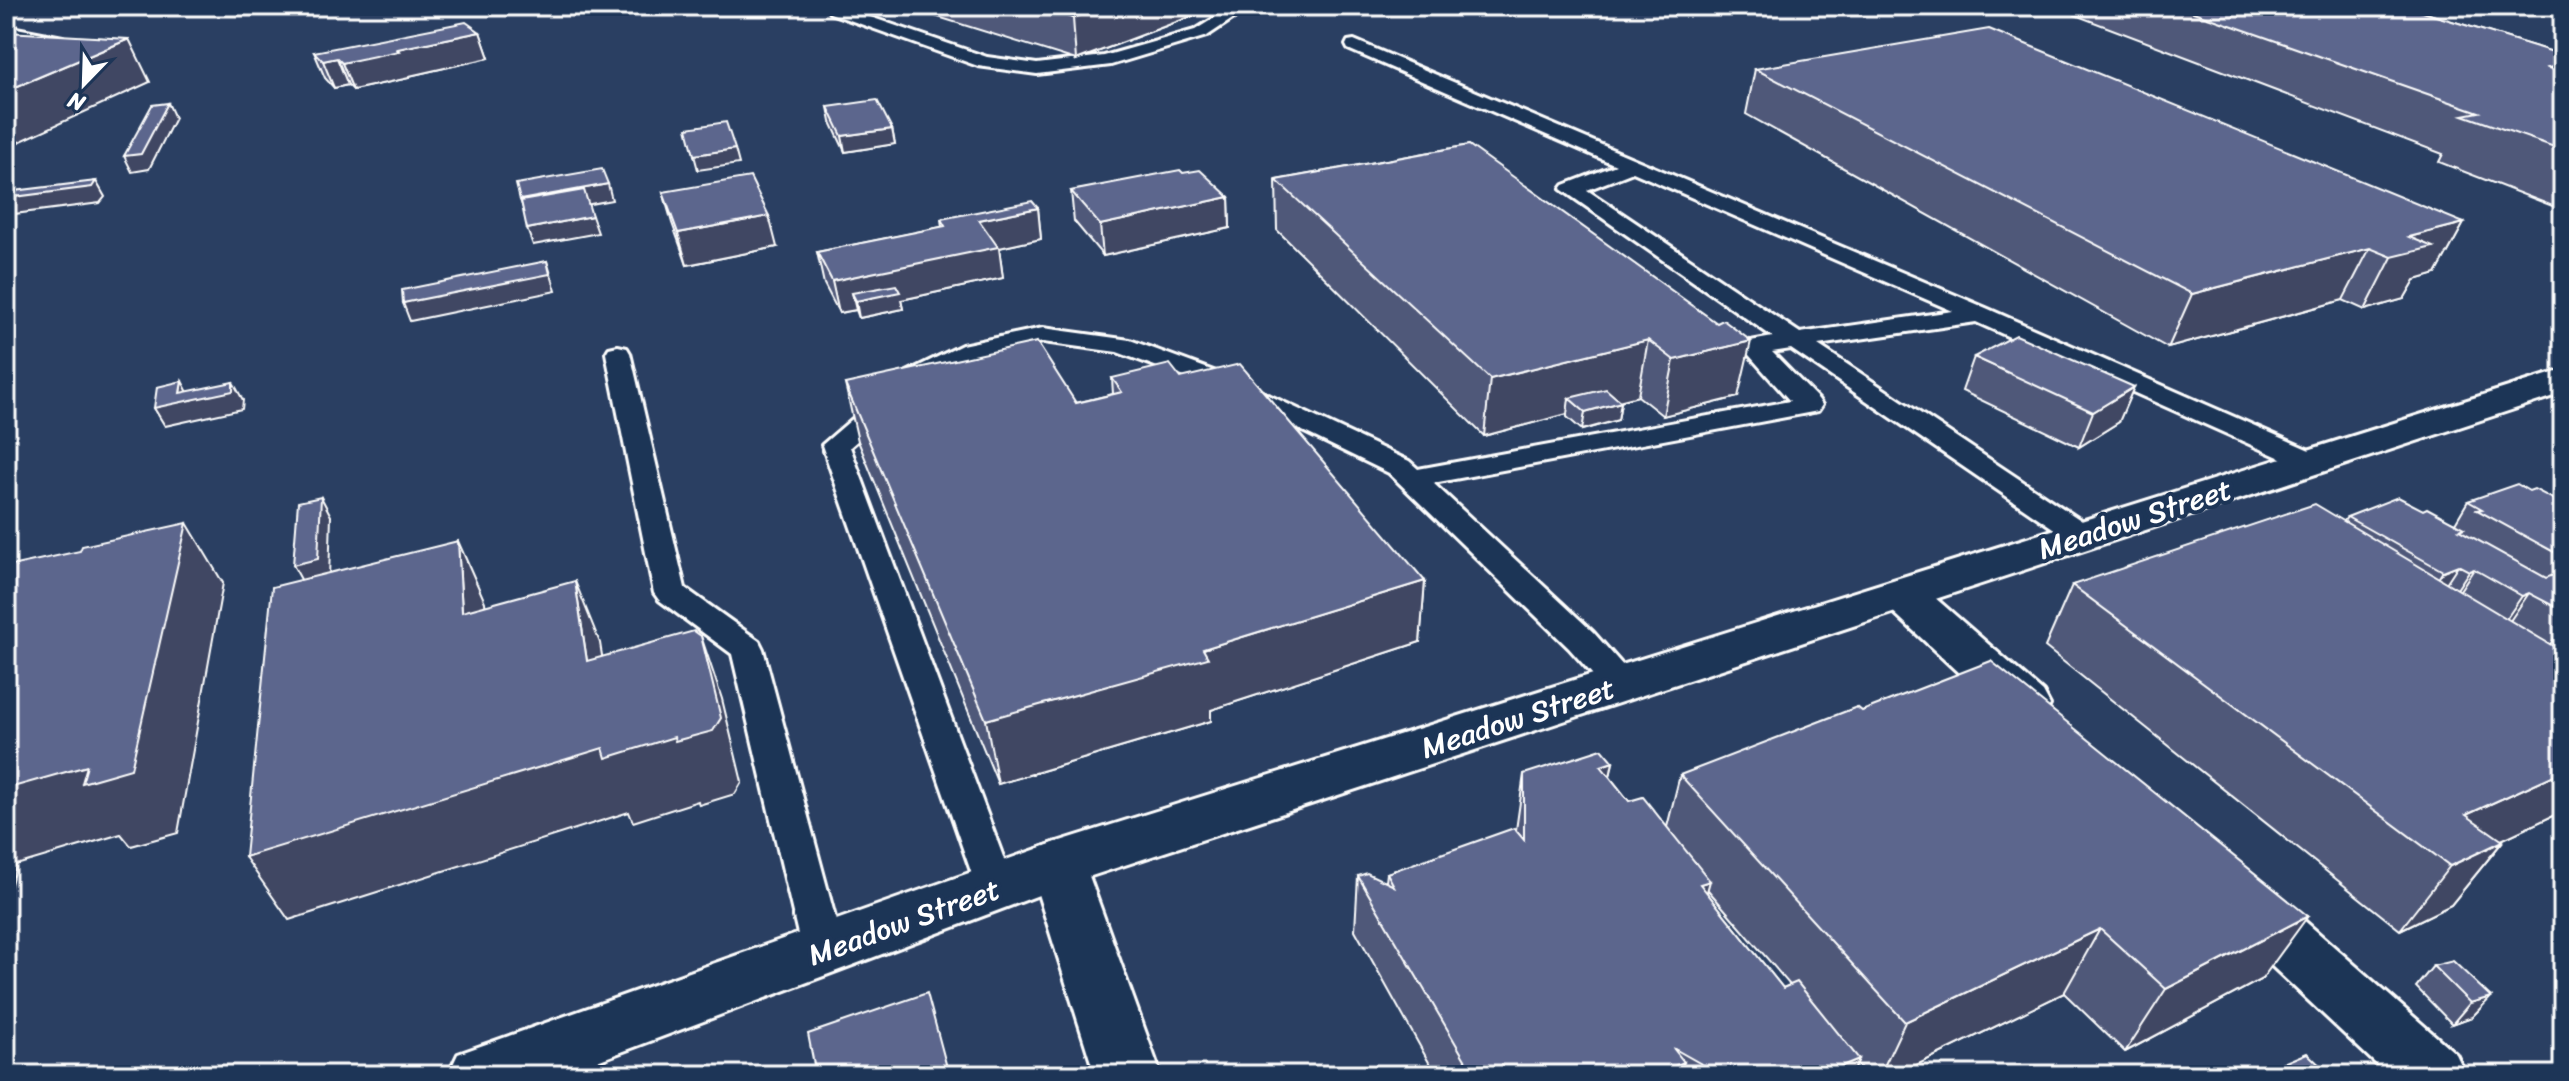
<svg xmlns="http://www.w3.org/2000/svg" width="2569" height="1081" font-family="Sriracha,sans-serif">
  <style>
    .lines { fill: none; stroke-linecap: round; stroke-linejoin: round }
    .service-casing { stroke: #fff; stroke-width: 6 }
    .minor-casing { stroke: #fff; stroke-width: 6 }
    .secondary-casing { stroke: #fff; stroke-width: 6 }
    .service { fill: #1d3557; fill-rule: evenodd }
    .minor { fill: #1d3557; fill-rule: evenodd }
    .secondary { fill: #1d3557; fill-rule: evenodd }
    .wall { fill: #4f5879; stroke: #fff; stroke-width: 2; fill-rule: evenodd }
    .shaded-wall { fill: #404763; stroke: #fff; stroke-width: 2 }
    .building { fill: #5c668d; stroke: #fff; stroke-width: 2 }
    .labels { text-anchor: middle; stroke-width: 8; stroke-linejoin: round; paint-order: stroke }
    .street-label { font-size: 30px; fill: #fff; stroke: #1d3557 }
  </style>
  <rect width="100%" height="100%" fill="#2a3f62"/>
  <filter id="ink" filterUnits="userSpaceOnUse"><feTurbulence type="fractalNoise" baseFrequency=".0125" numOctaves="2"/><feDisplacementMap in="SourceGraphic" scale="16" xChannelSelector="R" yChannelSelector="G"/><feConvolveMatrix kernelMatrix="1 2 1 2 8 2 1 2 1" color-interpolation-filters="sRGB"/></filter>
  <g filter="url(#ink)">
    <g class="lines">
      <defs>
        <g id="service">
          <polygon points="831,6 849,6 847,9 987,57 1037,64 1104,56 1195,30 1216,17 1205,6 1222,6 1234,18 1207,36 1111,65 1037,74 978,66 830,13 828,10"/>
          <polygon points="6,26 63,37 71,42 63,47 6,36"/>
          <path d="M 1354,40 L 1986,308 L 2323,456 L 2327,462 L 2323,468 L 2313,470 L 2303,468 L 1976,322 L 1818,345 L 2094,529 L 2098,535 L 2094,541 L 2083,544 L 2072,541 L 1791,349 L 1772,352 L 1818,399 L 1822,405 L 1818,411 L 1433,483 L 1593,632 L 1633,677 L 1638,685 L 1633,693 L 1621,697 L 1609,693 L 1569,648 L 1389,473 L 1212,387 L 1117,352 L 1043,342 L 979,356 L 925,382 L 850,447 L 1015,889 L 1009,900 L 995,905 L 981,900 L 822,445 L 907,372 L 962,345 L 1043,328 L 1130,340 L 1230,377 L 1409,461 L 1418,469 L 1790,401 L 1742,347 L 1745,342 L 1773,337 L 1561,189 L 1564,185 L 1616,165 L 1348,49 L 1346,45 L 1348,41 ZM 1633,172 L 1953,311 L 1800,333 L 1587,190 Z"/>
          <polygon points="618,346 627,348 630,353 685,588 759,641 763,649 844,951 838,963 823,968 808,963 802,951 732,654 659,600 654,593 606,353 609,348"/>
        </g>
        <g id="minor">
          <polygon points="1902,579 1918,583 2043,692 2050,705 2043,718 2025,723 2007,718 1886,605 1879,594 1886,583"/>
          <polygon points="1057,842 1077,849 1085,865 1161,1075 1095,1075 1029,865 1037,849"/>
          <polygon points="2245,880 2266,887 2456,1054 2466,1075 2388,1075 2224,921 2216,904 2224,887"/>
        </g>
        <polygon id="secondary" points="2563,370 2563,393 1076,881 560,1075 448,1075 458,1054 1057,842"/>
      </defs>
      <use href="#service" class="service-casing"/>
      <use href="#minor" class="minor-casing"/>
      <use href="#secondary" class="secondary-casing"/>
      <use href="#service" class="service"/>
      <use href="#minor" class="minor"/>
      <use href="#secondary" class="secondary"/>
    </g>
    <g class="wall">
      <polygon points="783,6 815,6 792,14 784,12"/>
      <polygon points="903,6 1208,6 1208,10 1076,60"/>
      <polygon points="2079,6 2403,6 2563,55 2563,210 2439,162 2443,154 2075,15"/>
      <polygon points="480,32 489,58 409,76 409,78 353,90 348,85 334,88 325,78 314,52"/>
      <polygon points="1755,69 2464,223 2436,274 2415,280 2404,299 2365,310 2343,300 2168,348 1746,114"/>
      <polygon points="828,107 892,129 895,144 845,152 831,122"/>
      <polygon points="1469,145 1738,397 1663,416 1638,396 1620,401 1621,402 1618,420 1582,430 1567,417 1567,414 1484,436 1277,230 1276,180"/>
      <polygon points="1183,173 1229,197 1230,228 1103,256 1074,221 1071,191"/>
      <polygon points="663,192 777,247 687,265 672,223"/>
      <polygon points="1038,208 1041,239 999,248 1003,278 901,300 903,309 859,318 856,310 839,313 824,284 817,252 942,227 941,219"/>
      <polygon points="1974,357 2119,422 2079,447 1962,391"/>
      <polygon points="1112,378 1181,378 1425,581 1420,642 1211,710 1211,721 998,784 858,441 845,384 1076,403 1113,394"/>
      <polygon points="2563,487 2563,504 2554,499"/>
      <polygon points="2529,491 2563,504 2563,645 2556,648 2563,652 2563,811 2501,840 2503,841 2451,905 2400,930 2045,647 2072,585 2344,521 2347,517 2423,510 2455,523 2468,501"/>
      <path d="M 1613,762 L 1610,777 L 1629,801 L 1667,827 L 1680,775 L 2262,979 L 2125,1052 L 2064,993 L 1896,1075 L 1867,1075 L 1857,1064 L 1852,1075 L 1436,1075 L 1355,930 L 1358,876 L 1386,882 L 1387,873 L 1516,830 L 1524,774 ZM 1708,890 L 1790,985 L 1783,988 L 1707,893 Z"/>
      <polygon points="2433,966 2491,997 2472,1017 2452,1024 2416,987"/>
    </g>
    <g class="shaded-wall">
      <polygon points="790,6 815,6 792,14"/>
      <polygon points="1105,6 1208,6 1208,10 1076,60 1073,18"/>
      <polygon points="480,32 489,58 409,76 409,78 353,90 342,63 397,49"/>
      <polygon points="129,39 150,82 6,148 6,91"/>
      <polygon points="337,58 348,85 334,88 323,61"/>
      <polygon points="2563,65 2563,95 2548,68"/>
      <polygon points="168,103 175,118 149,169 132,172 124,156"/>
      <polygon points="892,129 895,144 845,152 842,136"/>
      <polygon points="735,149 739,164 698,170 694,155"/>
      <polygon points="96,181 105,197 100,203 6,215 6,198"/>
      <polygon points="608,184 612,200 526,216 520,200"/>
      <polygon points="1229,197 1230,228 1103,256 1100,225"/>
      <polygon points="1038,208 1041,239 999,248 1003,278 901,300 903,309 859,318 856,301 852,293 856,310 839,313 832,281 979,220"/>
      <polygon points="592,216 598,233 533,245 527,229"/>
      <polygon points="769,216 777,247 687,265 678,233"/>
      <polygon points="2464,223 2436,274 2415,280 2404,299 2365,310 2392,257 2409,237"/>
      <polygon points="2370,248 2343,300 2168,348 2192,294"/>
      <polygon points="547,261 556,291 410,321 403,303"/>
      <polygon points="1648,340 1638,396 1583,410 1569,398 1567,414 1484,436 1490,379"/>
      <polygon points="1751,341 1738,397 1663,416 1674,360"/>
      <polygon points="182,381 192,400 233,382 243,400 242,409 165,426 154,408 180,393"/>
      <polygon points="2134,387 2119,422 2079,447 2093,412"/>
      <polygon points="1621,402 1618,420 1582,430 1585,412"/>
      <polygon points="321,497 331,516 329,578 304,585 293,565"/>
      <polygon points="187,523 223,583 178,833 131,846 121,834 16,865 6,903 6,789"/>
      <polygon points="458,541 485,602 491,674 462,612"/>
      <polygon points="2458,565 2433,603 2419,609 2443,571"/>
      <polygon points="2474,569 2449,607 2444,609 2469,571"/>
      <polygon points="575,581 600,643 613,724 587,661"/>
      <polygon points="1425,581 1420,642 1211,710 1211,721 998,784 986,720 1203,649"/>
      <polygon points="2529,593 2503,631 2496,634 2522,596"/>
      <polygon points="2563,627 2563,645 2543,654"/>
      <polygon points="701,636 722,699 742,782 735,794 699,805 698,801 633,822 629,812 289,920 245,857"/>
      <polygon points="1613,762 1602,816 1601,766"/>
      <polygon points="2563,771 2563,811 2448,865 2466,815"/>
      <polygon points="2503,841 2451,905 2400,930 2450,866"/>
      <polygon points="1710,881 1695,934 1700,884"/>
      <polygon points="2308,916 2262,979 2125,1052 2166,989"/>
      <polygon points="2100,929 2064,993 1896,1075 1880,1075 1905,1022"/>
      <polygon points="2491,997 2472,1017 2452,1024 2470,1003"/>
      <polygon points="1859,1059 1852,1075 1820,1075"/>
      <polygon points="1684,1062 1680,1075 1653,1075"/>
    </g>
    <g class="building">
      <polygon points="1033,6 1105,6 1073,18"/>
      <polygon points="2176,6 2403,6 2563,55 2563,65 2548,68 2563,73 2563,150 2463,115 2479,112"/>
      <polygon points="466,22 480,32 397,49 399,51 342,63 337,58 323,61 314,52"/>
      <polygon points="1989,29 2464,223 2409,237 2433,247 2392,257 2370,248 2192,294 1755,69"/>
      <polygon points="6,32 7,32 129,39 6,91"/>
      <polygon points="877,100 892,129 842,136 828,107"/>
      <polygon points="168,103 141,154 124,156 152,105"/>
      <polygon points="726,122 735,149 694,155 687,128"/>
      <polygon points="1469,145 1717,323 1723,320 1751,341 1674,360 1648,340 1490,379 1276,180"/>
      <polygon points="602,169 608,184 520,200 516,184"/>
      <polygon points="1180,170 1183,173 1200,170 1229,197 1100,225 1071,191"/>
      <polygon points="750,177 769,216 678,233 663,192"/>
      <polygon points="96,181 92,187 6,198 6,192"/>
      <polygon points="584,190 592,216 527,229 521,201"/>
      <polygon points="1032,201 1038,208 979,220 998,247 832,281 817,252 945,226 941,219"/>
      <polygon points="547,261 550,274 403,303 402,290"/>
      <polygon points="896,285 900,292 856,301 852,293"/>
      <polygon points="2016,335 2134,387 2093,412 1974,357"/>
      <polygon points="1037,342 1076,403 1122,392 1112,378 1170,364 1181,378 1240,364 1425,581 1203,649 1208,658 986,720 845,384"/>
      <polygon points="182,381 180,393 233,382 233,391 154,408 157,387"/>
      <polygon points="1606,389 1621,402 1585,412 1569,398"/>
      <polygon points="2517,484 2529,491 2534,489 2563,504 2563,557 2477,510 2482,509 2468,501"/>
      <polygon points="321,497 318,559 293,565 298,502"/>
      <polygon points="2398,497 2423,510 2427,508 2464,528 2459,530 2546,578 2561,572 2563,573 2563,611 2529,593 2522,596 2474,569 2469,571 2458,565 2443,571 2347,517"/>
      <polygon points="2315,504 2563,652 2563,771 2466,815 2503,841 2450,866 2072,585"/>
      <polygon points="187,523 131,769 82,783 87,766 6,789 6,567 80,551 82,546"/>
      <polygon points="458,541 462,612 575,581 587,661 694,631 701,636 721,718 713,731 675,741 674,737 606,758 603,748 245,857 272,587"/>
      <polygon points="1991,661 2308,916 2166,989 2100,929 1905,1022 1680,775 1857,707 1862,711"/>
      <polygon points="1602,749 1613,762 1601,766 1629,801 1643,797 1710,881 1700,884 1783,988 1797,982 1859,1059 1820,1075 1721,1075 1673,1048 1684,1062 1653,1075 1474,1075 1358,876 1367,873 1394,886 1387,873 1514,828 1524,840 1524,774"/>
      <polygon points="2453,961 2491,997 2470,1003 2433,966"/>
      <polygon points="927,993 949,1075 816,1075 808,1034"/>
      <polygon points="2307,1053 2330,1075 2255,1075"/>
    </g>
  </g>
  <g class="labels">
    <g class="street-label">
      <text transform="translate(2135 519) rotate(-18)" y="10">Meadow Street</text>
      <text transform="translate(1518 718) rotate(-18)" y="10">Meadow Street</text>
      <text transform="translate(904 922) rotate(-20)" y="10">Meadow Street</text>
    </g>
  </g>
  <rect width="2569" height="1081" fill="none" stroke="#1d3557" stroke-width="32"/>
  <rect x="16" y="16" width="2537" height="1049" fill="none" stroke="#fff" stroke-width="3" filter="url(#ink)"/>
  <g transform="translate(84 84) rotate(203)" stroke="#1d3557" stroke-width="6" paint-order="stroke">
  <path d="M0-6L14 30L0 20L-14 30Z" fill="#ffffff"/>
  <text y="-12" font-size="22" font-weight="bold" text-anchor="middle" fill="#ffffff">N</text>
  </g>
</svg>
